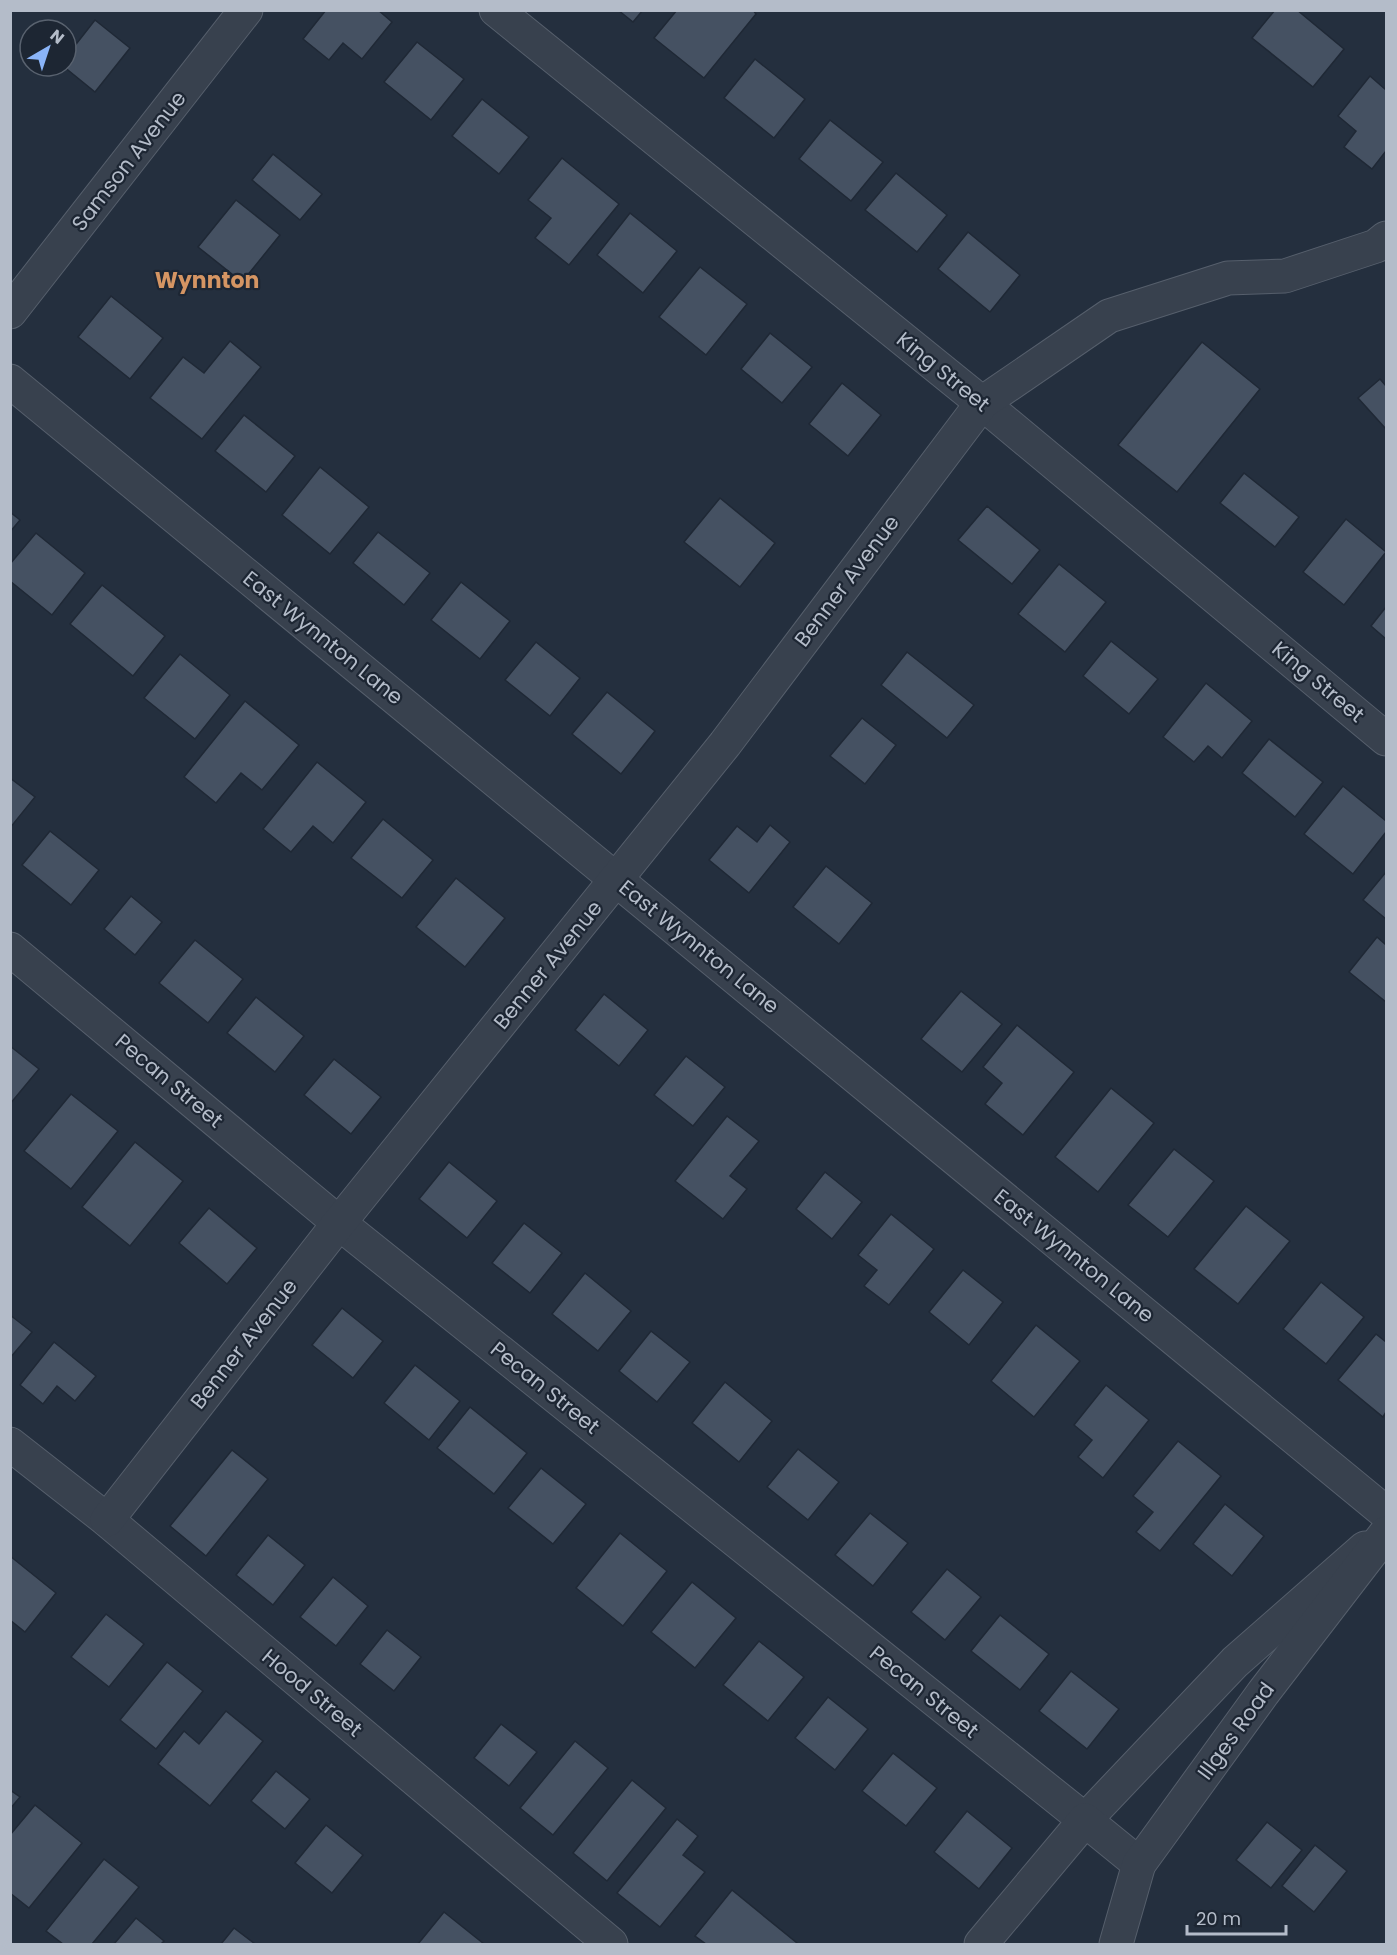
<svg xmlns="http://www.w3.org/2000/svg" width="1397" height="1955" font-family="Poppins,sans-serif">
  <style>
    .building { fill: #455162; stroke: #1f2835; stroke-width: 1.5 }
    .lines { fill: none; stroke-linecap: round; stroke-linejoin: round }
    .minor-casing { stroke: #565f6c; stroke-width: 35 }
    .tertiary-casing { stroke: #565f6c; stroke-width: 35 }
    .minor { stroke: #38414e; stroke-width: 33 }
    .tertiary { stroke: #38414e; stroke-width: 33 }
    .labels { text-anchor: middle; stroke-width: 4.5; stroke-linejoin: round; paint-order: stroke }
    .street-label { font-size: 21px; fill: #b4bcc9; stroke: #1d2633 }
    .neighbourhood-label { font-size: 22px; font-weight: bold; fill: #d59563; stroke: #1d2633 }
  </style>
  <rect width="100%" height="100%" fill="#242f3e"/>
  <g class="building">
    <polygon points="326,10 378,10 392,22 362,59 343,43 329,60 303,39"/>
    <polygon points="618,10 643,10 633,22"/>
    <polygon points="677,10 753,10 756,14 704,78 654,38"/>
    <polygon points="1275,10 1297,10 1344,49 1313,87 1252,38"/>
    <polygon points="95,20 130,48 95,92 63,66 66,66 66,57"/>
    <polygon points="417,42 464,79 431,120 384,82"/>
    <polygon points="755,59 805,99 774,138 724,98"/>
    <polygon points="1370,76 1386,90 1386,151 1372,169 1344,147 1356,131 1338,116"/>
    <polygon points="482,99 529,137 499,174 452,136"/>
    <polygon points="830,120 883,162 851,201 799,159"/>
    <polygon points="273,154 322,194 300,220 252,180"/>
    <polygon points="562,158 619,204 569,265 535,238 551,218 528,200"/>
    <polygon points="896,173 947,215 917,252 865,210"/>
    <polygon points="236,200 280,235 242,282 198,247"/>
    <polygon points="630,213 677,251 643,293 597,255"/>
    <polygon points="968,232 1020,275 990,312 938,269"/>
    <polygon points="700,267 747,304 706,355 659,317"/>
    <polygon points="111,296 163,338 130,379 78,337"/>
    <polygon points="770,333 812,367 782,403 741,369"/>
    <polygon points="230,341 261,367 202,439 150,398 183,357 204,373"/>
    <polygon points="1202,342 1260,389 1177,492 1118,445"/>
    <polygon points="1380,379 1386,386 1386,429 1358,398"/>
    <polygon points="842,383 881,415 848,456 809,424"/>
    <polygon points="244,415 295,456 266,492 215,451"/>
    <polygon points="320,467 369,507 330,554 282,515"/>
    <polygon points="1244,473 1299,517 1275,547 1220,503"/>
    <polygon points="720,498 775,543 740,587 684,542"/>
    <polygon points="987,506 1040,550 1012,584 958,540"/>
    <polygon points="10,512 20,520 10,532"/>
    <polygon points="1346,519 1386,552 1344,605 1303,572"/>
    <polygon points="378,532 430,573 404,605 353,563"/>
    <polygon points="36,533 85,573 52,615 10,581 10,564"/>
    <polygon points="1059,564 1106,602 1065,652 1018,614"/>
    <polygon points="461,582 510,621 480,659 431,620"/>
    <polygon points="102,585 165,636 133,676 70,624"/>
    <polygon points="1386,607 1386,639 1371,626"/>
    <polygon points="1111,641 1158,679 1129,714 1083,676"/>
    <polygon points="536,642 580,678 550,716 505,680"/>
    <polygon points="907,652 974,705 947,738 881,685"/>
    <polygon points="180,654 230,695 195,739 144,698"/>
    <polygon points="1206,683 1252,721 1222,758 1208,746 1194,762 1163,737"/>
    <polygon points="607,692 655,731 621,774 572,734"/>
    <polygon points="245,701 299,745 262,790 241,773 216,803 184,777"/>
    <polygon points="862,718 896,745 865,784 830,756"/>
    <polygon points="1269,739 1323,782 1295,817 1242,773"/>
    <polygon points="317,762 366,802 333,843 313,826 291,852 263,829"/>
    <polygon points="10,778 35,797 10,828"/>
    <polygon points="1343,786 1386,821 1386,832 1353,874 1304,834"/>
    <polygon points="383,819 433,860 402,898 351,858"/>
    <polygon points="770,825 790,842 749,893 709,860 737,826 757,842"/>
    <polygon points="50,831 99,870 71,905 22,865"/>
    <polygon points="826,866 872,903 839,944 793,907"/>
    <polygon points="1386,872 1386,919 1363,900"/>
    <polygon points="456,878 505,918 465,967 416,927"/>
    <polygon points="131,896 162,922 135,955 104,929"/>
    <polygon points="1377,937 1386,945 1386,1002 1349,972"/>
    <polygon points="195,940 243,979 208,1023 159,983"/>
    <polygon points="961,991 1002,1024 962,1072 921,1039"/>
    <polygon points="604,994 648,1030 619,1066 575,1030"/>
    <polygon points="256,997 304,1036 275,1072 227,1033"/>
    <polygon points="1017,1025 1074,1072 1023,1135 985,1104 1002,1083 983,1067"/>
    <polygon points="10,1046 39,1069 10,1104"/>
    <polygon points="686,1056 725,1087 693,1126 654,1095"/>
    <polygon points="334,1059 381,1097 351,1134 304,1095"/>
    <polygon points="1111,1088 1154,1123 1098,1192 1055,1157"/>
    <polygon points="71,1094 118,1131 71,1189 24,1151"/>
    <polygon points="727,1116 759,1141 730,1176 747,1189 723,1219 675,1181"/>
    <polygon points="135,1142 183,1181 130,1246 82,1207"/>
    <polygon points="1174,1149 1214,1181 1168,1237 1128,1205"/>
    <polygon points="449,1162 497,1201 467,1238 419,1199"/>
    <polygon points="825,1172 862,1202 832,1239 796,1209"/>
    <polygon points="1246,1206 1290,1241 1238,1304 1194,1269"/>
    <polygon points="209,1208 257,1248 227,1284 179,1243"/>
    <polygon points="891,1214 934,1249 889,1305 864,1286 877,1270 858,1255"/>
    <polygon points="524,1223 562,1253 530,1293 492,1263"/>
    <polygon points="963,1270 1003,1302 969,1345 929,1312"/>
    <polygon points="585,1273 631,1311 598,1351 552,1314"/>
    <polygon points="1321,1282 1364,1317 1326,1364 1283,1329"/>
    <polygon points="342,1308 383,1341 353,1378 312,1345"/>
    <polygon points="10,1315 32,1332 10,1358"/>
    <polygon points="1036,1325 1080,1361 1034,1417 991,1381"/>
    <polygon points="651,1331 690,1362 657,1402 619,1371"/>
    <polygon points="1376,1334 1386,1342 1386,1412 1383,1417 1338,1380"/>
    <polygon points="54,1342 96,1376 75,1401 57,1386 43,1404 20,1385"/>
    <polygon points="415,1365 460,1401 429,1440 384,1403"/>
    <polygon points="725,1382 772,1421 739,1462 692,1423"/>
    <polygon points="1106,1385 1149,1420 1103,1478 1078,1457 1092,1440 1074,1425"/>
    <polygon points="470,1407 527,1453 494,1494 437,1448"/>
    <polygon points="1178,1441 1221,1476 1160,1551 1136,1532 1153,1512 1133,1496"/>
    <polygon points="798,1449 839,1482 808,1520 767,1487"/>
    <polygon points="232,1450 268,1479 206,1556 170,1526"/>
    <polygon points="541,1468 586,1504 553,1544 508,1508"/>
    <polygon points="1225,1504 1264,1536 1232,1576 1193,1544"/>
    <polygon points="870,1513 908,1543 873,1586 835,1555"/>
    <polygon points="620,1533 667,1571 623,1626 576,1588"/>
    <polygon points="268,1535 305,1565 273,1605 236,1575"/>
    <polygon points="10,1556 56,1593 25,1632 10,1620"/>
    <polygon points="947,1569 981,1597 945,1640 911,1612"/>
    <polygon points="333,1577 368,1606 336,1646 300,1617"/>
    <polygon points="692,1582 736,1618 695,1668 651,1632"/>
    <polygon points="106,1614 144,1644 109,1687 71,1657"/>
    <polygon points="1000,1615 1049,1654 1020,1690 971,1651"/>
    <polygon points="387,1630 421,1657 394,1691 360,1664"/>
    <polygon points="759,1641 804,1677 768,1721 723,1685"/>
    <polygon points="167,1662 203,1691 156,1749 120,1720"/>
    <polygon points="1071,1671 1119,1709 1087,1749 1039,1711"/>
    <polygon points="828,1697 868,1729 835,1770 795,1738"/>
    <polygon points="226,1711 263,1741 210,1806 158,1764 184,1731 199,1744"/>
    <polygon points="501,1724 537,1752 509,1786 474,1758"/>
    <polygon points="575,1741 608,1768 553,1835 520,1808"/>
    <polygon points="893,1753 937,1788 906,1826 862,1791"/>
    <polygon points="276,1771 310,1799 285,1829 251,1801"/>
    <polygon points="632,1780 666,1808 607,1881 573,1853"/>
    <polygon points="10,1790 20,1797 10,1809"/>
    <polygon points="35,1805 82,1843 29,1908 10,1893 10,1835"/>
    <polygon points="967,1811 1012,1848 979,1889 934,1852"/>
    <polygon points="677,1819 698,1836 683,1855 705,1872 660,1927 617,1893"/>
    <polygon points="1267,1822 1302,1850 1271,1888 1236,1860"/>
    <polygon points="326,1825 363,1855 332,1893 295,1863"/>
    <polygon points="1315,1845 1347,1871 1314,1912 1282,1886"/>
    <polygon points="104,1859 139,1887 92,1944 63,1944 46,1931"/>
    <polygon points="732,1890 797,1943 796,1944 706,1944 695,1936"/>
    <polygon points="444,1912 484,1944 418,1944"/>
    <polygon points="136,1918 164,1941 161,1944 114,1944"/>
    <polygon points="234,1928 255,1944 221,1944"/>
  </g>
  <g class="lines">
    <defs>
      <g id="minor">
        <polyline points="496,10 982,403 1386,739"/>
        <polyline points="10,312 246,10"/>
        <polyline points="10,381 1386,1513"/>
        <polyline points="10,949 339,1223 1085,1820 1235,1662 1365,1548"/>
        <polyline points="10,1444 107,1520 611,1944"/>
        <polyline points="107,1520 339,1223 725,744 982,403 1109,316 1228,278 1285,276 1376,246 1386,238"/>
        <polyline points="981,1944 1085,1820 1139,1864"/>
      </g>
      <polyline id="tertiary" points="1116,1944 1139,1864 1263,1693 1386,1533"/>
    </defs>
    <use href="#minor" class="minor-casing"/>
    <use href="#tertiary" class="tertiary-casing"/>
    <use href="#minor" class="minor"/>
    <use href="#tertiary" class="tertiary"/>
  </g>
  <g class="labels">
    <g class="street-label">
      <text transform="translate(129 161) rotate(-52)" y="7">Samson Avenue</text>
      <text transform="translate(943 372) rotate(39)" y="7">King Street</text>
      <text transform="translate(847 581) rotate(-53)" y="7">Benner Avenue</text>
      <text transform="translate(323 638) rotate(39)" y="7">East Wynnton Lane</text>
      <text transform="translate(1318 682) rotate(40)" y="7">King Street</text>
      <text transform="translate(699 947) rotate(39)" y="7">East Wynnton Lane</text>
      <text transform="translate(548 965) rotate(-51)" y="7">Benner Avenue</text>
      <text transform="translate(169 1081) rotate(40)" y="7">Pecan Street</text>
      <text transform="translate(1074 1256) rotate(39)" y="7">East Wynnton Lane</text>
      <text transform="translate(244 1344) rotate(-52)" y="7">Benner Avenue</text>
      <text transform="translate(545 1388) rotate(39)" y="7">Pecan Street</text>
      <text transform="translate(924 1692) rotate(39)" y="7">Pecan Street</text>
      <text transform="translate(312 1693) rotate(40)" y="7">Hood Street</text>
      <text transform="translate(1236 1731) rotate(-54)" y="7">Illges Road</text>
    </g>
    <g class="neighbourhood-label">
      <text x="207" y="288">Wynnton</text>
    </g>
  </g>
  <rect width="1397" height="1955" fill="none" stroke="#b4bcc9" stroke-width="24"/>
  <g transform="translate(48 48) rotate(39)"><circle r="28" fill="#1d2633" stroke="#59626f" stroke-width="1.5"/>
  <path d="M0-4.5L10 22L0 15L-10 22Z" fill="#8ab4f8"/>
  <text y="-9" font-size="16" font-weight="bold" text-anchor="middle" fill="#b4bcc9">N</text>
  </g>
  <path d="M1187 1925v9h99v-9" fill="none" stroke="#b4bcc9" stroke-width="3"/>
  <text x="1196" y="1925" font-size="18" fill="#b4bcc9" stroke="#1d2633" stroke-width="4.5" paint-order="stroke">20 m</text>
</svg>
